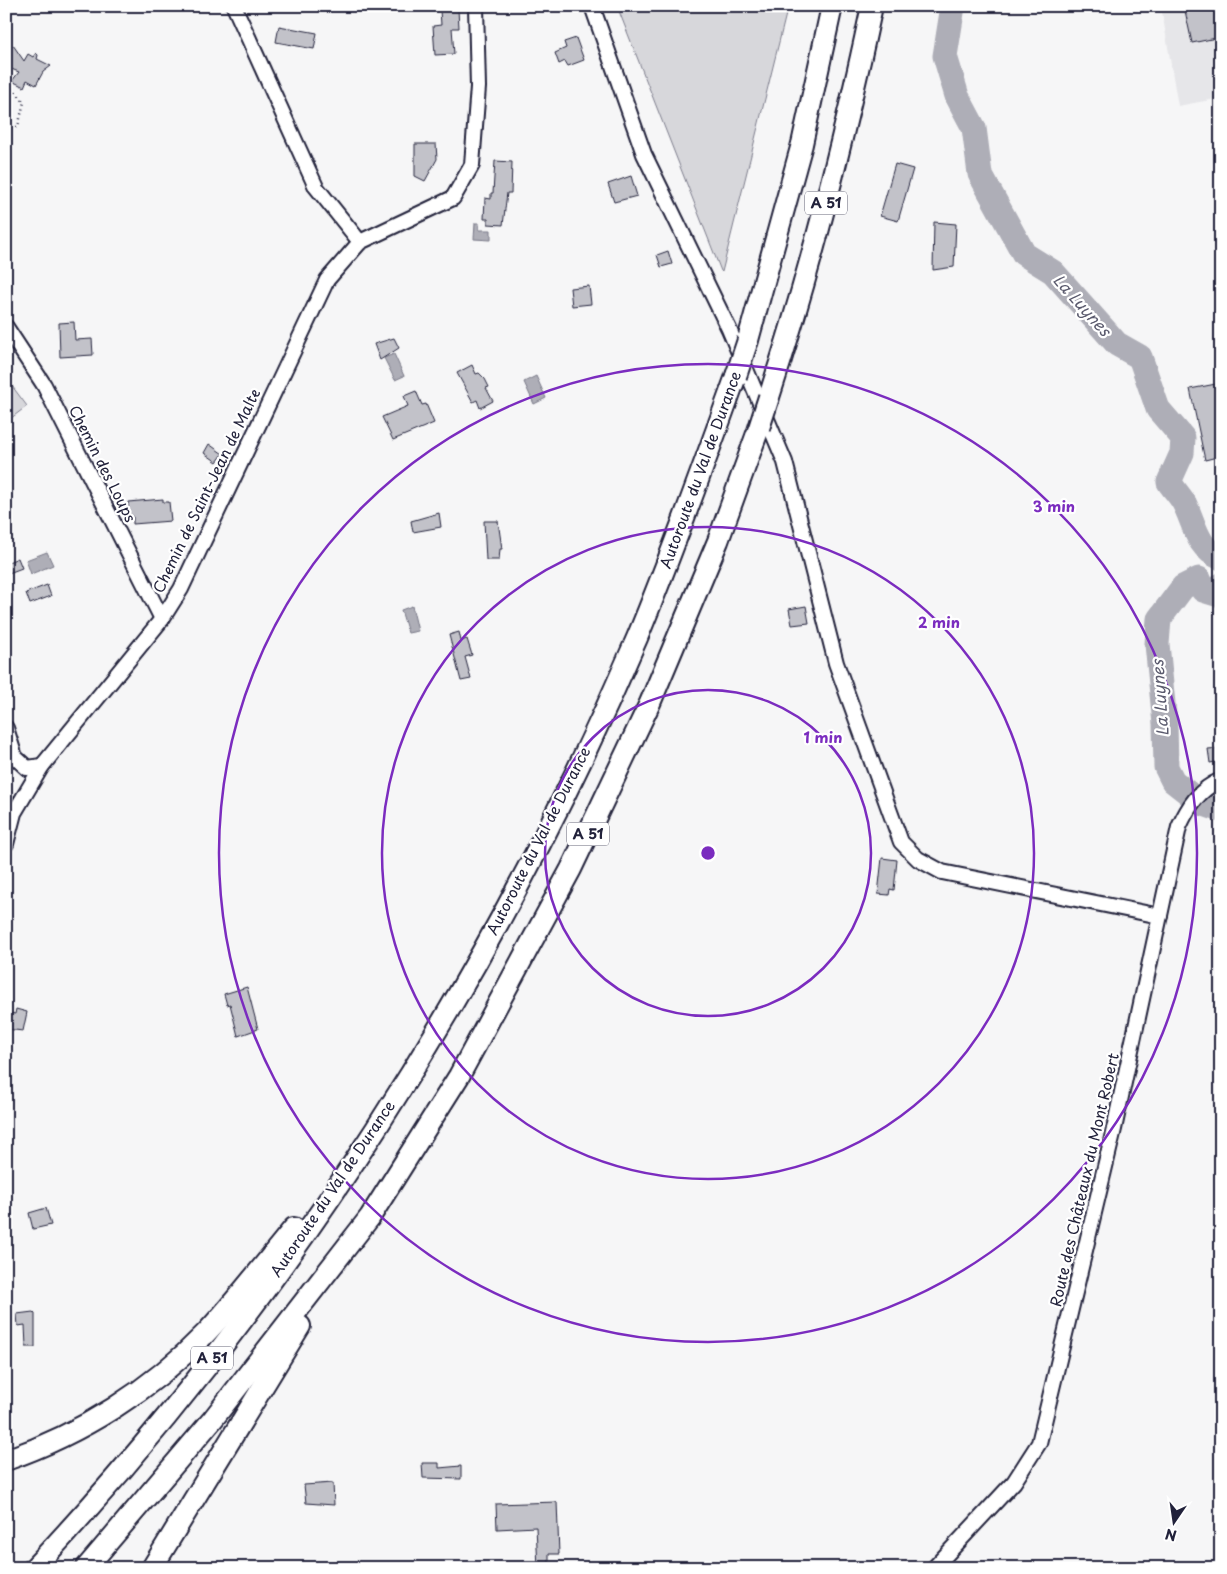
<svg xmlns="http://www.w3.org/2000/svg" width="1227" height="1574" font-family="'Playpen Sans',sans-serif">
  <style>
    .built { fill: #e6e6e9 }
    .green { fill: #d7d7db; stroke: #7c7c8b }
    .water { fill: #aeaeb7; stroke: #767685 }
    .lines { fill: none; stroke-linecap: round; stroke-linejoin: round }
    .river { stroke: #aeaeb7; stroke-width: 25 }
    .building { fill: #c2c2c9; stroke: #22223b }
    .minor-casing { stroke: #22223b; stroke-width: 18 }
    .highway-casing { stroke: #22223b; stroke-width: 24 }
    .path { stroke: #22223b; stroke-width: 2.5; stroke-dasharray: 1 4; stroke-linecap: butt }
    .minor { stroke: #fff; stroke-width: 14 }
    .highway { stroke: #fff; stroke-width: 20 }
    .highway-bridge-casing { stroke: #22223b; stroke-width: 24; stroke-linecap: butt }
    .highway-bridge { stroke: #fff; stroke-width: 20 }
    .ring { fill: none; stroke: #7b2cbf; stroke-width: 2.5 }
    .labels { text-anchor: middle; stroke-width: 4.5; stroke-linejoin: round; paint-order: stroke }
    .shield { fill: #fff; stroke: #646476; stroke-width: 1 }
    .shield-label { font-size: 14px; font-weight: bold; fill: #22223b }
    .street-label { font-size: 15px; fill: #22223b; stroke: #fff }
    .water-label { font-size: 16px; font-style: italic; fill: #5a5a6d; stroke: #fff }
    .centre { fill: #7b2cbf; stroke: #fff; stroke-width: 2.5 }
    .ring-label { font-size: 15px; text-anchor: middle; font-weight: bold; fill: #7b2cbf; stroke: #fff; stroke-width: 4.5; stroke-linejoin: round; paint-order: stroke }
  </style>
  <rect width="100%" height="100%" fill="#f6f6f7"/>
  <filter id="ink" filterUnits="userSpaceOnUse"><feTurbulence type="fractalNoise" baseFrequency=".02" numOctaves="2"/><feDisplacementMap in="SourceGraphic" scale="10" xChannelSelector="R" yChannelSelector="G"/><feConvolveMatrix kernelMatrix="1 2 1 2 8 2 1 2 1" color-interpolation-filters="sRGB"/></filter>
  <g filter="url(#ink)">
    <polygon class="built" points="1161,6 1221,6 1221,98 1178,106"/>
    <g class="green">
      <polygon points="617,6 788,6 722,272 721,271"/>
      <polygon points="6,378 27,406 6,422"/>
    </g>
    <g class="water">
      <polygon points="475,223 479,223 479,230 491,230 491,240 474,239"/>
      <polygon points="394,354 404,376 395,380 384,358"/>
      <polygon points="536,376 546,398 534,404 524,382"/>
      <polygon points="47,552 53,565 31,574 26,560"/>
      <polygon points="412,606 418,631 408,633 401,610"/>
    </g>
    <g class="lines">
      <g class="river">
        <path d="M 953,6 L 945,56 L 957,96 L 974,128 L 980,174 L 1024,254 L 1053,272 L 1117,344 L 1140,357 L 1158,409 L 1183,438 L 1182,453 L 1169,482 C 1173,488 1179,495 1183,501 C 1195,522 1195,547 1221,558"/>
        <polyline points="1221,585 1216,594 1203,590 1199,579 1183,587 1159,619 1157,644 1165,724 1166,767 1173,781 1201,803 1221,810"/>
      </g>
    </g>
    <g class="building">
      <polygon points="1184,6 1221,6 1221,37 1192,43"/>
      <polygon points="458,9 459,28 452,28 454,54 435,55 433,26 441,25 440,10"/>
      <polygon points="279,26 317,33 314,49 276,42"/>
      <polygon points="576,38 584,60 568,66 565,61 559,64 555,53 566,48 564,42"/>
      <polygon points="13,45 24,61 28,54 33,57 36,53 38,55 37,59 51,66 43,72 36,85 27,80 24,87 12,81 19,72 6,67 6,50"/>
      <polygon points="415,144 436,144 437,159 425,181 415,176"/>
      <polygon points="495,161 512,162 511,193 507,193 503,225 488,224 488,219 484,219 485,198 491,199 491,193 493,193"/>
      <polygon points="895,164 913,169 898,221 880,216"/>
      <polygon points="631,176 637,196 614,202 608,184"/>
      <polygon points="934,222 956,224 954,267 933,270"/>
      <polygon points="668,251 672,264 661,267 657,255"/>
      <polygon points="589,286 591,304 572,306 570,288"/>
      <polygon points="74,322 75,340 92,339 93,355 60,357 59,323"/>
      <polygon points="394,338 399,348 380,360 374,344"/>
      <polygon points="472,365 476,374 479,373 485,379 489,387 486,388 493,401 480,408 477,400 473,402 457,373"/>
      <polygon points="1221,383 1221,447 1215,448 1217,457 1205,460 1190,389"/>
      <polygon points="416,391 422,405 426,404 434,423 393,440 382,417 408,406 404,396"/>
      <polygon points="209,444 223,454 217,462 204,453"/>
      <polygon points="163,499 163,502 169,502 171,521 133,524 133,516 129,517 128,502"/>
      <polygon points="439,513 441,527 413,532 411,521"/>
      <polygon points="484,521 498,521 502,549 500,549 499,560 486,560"/>
      <polygon points="18,558 22,568 6,574 6,563"/>
      <polygon points="47,585 51,596 30,604 26,593"/>
      <polygon points="806,606 809,623 792,625 789,609"/>
      <polygon points="459,632 461,641 467,639 472,655 465,657 471,679 461,681 449,635"/>
      <polygon points="1221,748 1221,761 1210,763 1208,749"/>
      <polygon points="882,858 897,860 894,890 890,889 889,895 878,894"/>
      <polygon points="247,987 258,1029 238,1036 230,1004 227,1005 224,994"/>
      <polygon points="16,1009 27,1012 23,1031 6,1029 6,1012 15,1014"/>
      <polygon points="46,1208 51,1225 33,1229 29,1213"/>
      <polygon points="33,1312 35,1314 35,1347 26,1347 25,1325 18,1326 17,1314"/>
      <polygon points="422,1463 439,1463 439,1468 461,1466 461,1479 423,1478"/>
      <polygon points="333,1483 334,1505 306,1503 304,1485"/>
      <polygon points="557,1502 559,1554 549,1554 549,1568 538,1568 536,1527 497,1529 496,1504"/>
    </g>
    <g class="lines">
      <defs>
        <g id="minor">
          <polyline points="234,6 316,187 360,242"/>
          <polyline points="592,6 644,154 729,329 785,462 836,663 901,842 918,859 942,872 1160,916"/>
          <polyline points="6,327 44,385 162,619"/>
          <polyline points="6,728 15,757 27,768 42,766"/>
          <polyline points="6,844 14,813 42,766 162,619 181,589 327,280 360,242 453,198 472,165 478,87 476,6"/>
          <path d="M 934,1568 L 1014,1482 L 1039,1443 L 1114,1129 L 1179,827 C 1188,807 1199,789 1221,780"/>
        </g>
        <g id="highway">
          <polyline points="748,340 802,144 832,6"/>
          <path d="M 769,397 C 811,269 844,138 872,6"/>
          <path d="M 6,1460 C 81,1434 151,1390 206,1333 C 237,1300 265,1263 294,1228"/>
          <path d="M 34,1568 C 287,1298 491,978 637,638 C 673,552 704,464 736,376"/>
          <polyline points="86,1568 213,1419 370,1217 459,1076 571,869 650,703 718,541 759,428"/>
          <polyline points="152,1568 300,1326"/>
        </g>
      </defs>
      <use href="#minor" class="minor-casing"/>
      <use href="#highway" class="highway-casing"/>
      <polyline class="path" points="6,127 18,127 24,102 15,91"/>
      <use href="#minor" class="minor"/>
      <use href="#highway" class="highway"/>
      <defs>
        <g id="highway-bridge">
          <polyline points="736,376 748,340"/>
          <polyline points="759,428 769,397"/>
        </g>
      </defs>
      <use href="#highway-bridge" class="highway-bridge-casing"/>
      <use href="#highway-bridge" class="highway-bridge"/>
    </g>
  </g>
  <g class="ring">
    <circle cx="708" cy="853" r="163"/>
    <circle cx="708" cy="853" r="326"/>
    <circle cx="708" cy="853" r="489"/>
  </g>
  <g class="labels">
    <g class="shield">
      <rect x="805" y="191.5" width="42" height="23" rx="4"/>
      <rect x="567" y="822.5" width="42" height="23" rx="4"/>
      <rect x="191" y="1346.5" width="42" height="23" rx="4"/>
    </g>
    <g class="shield-label">
      <text x="826" y="208">A 51</text>
      <text x="588" y="839">A 51</text>
      <text x="212" y="1363">A 51</text>
    </g>
    <g class="street-label">
      <text transform="translate(102 464) rotate(63)" y="5">Chemin des Loups</text>
      <text transform="translate(701 470) rotate(-70)" y="5">Autoroute du Val de Durance</text>
      <text transform="translate(207 491) rotate(-64)" y="5">Chemin de Saint-Jean de Malte</text>
      <text transform="translate(539 841) rotate(-63)" y="5">Autoroute du Val de Durance</text>
      <text transform="translate(1085 1180) rotate(-77)" y="5">Route des Châteaux du Mont Robert</text>
      <text transform="translate(333 1189) rotate(-56)" y="5">Autoroute du Val de Durance</text>
    </g>
    <g class="water-label">
      <text transform="translate(1082 305) rotate(48)" y="6">La Luynes</text>
      <text transform="translate(1160 698) rotate(-94)" y="6">La Luynes</text>
    </g>
  </g>
  <circle cx="708" cy="853" r="8" class="centre"/>
  <g class="ring-label">
    <text x="1054" y="512">3 min</text>
    <text x="939" y="628">2 min</text>
    <text x="823" y="743">1 min</text>
  </g>
  <rect width="1227" height="1574" fill="none" stroke="#fff" stroke-width="25"/>
  <rect x="12" y="12" width="1202" height="1549" fill="none" stroke="#22223b" stroke-width="2" filter="url(#ink)"/>
  <g transform="translate(1174 1522) rotate(193)" stroke="#ffffff" stroke-width="4" paint-order="stroke">
  <path d="M0-4L9 19L0 12L-9 19Z" fill="#22223b"/>
  <text y="-8" font-size="14" font-weight="bold" text-anchor="middle" fill="#22223b">N</text>
  </g>
</svg>
